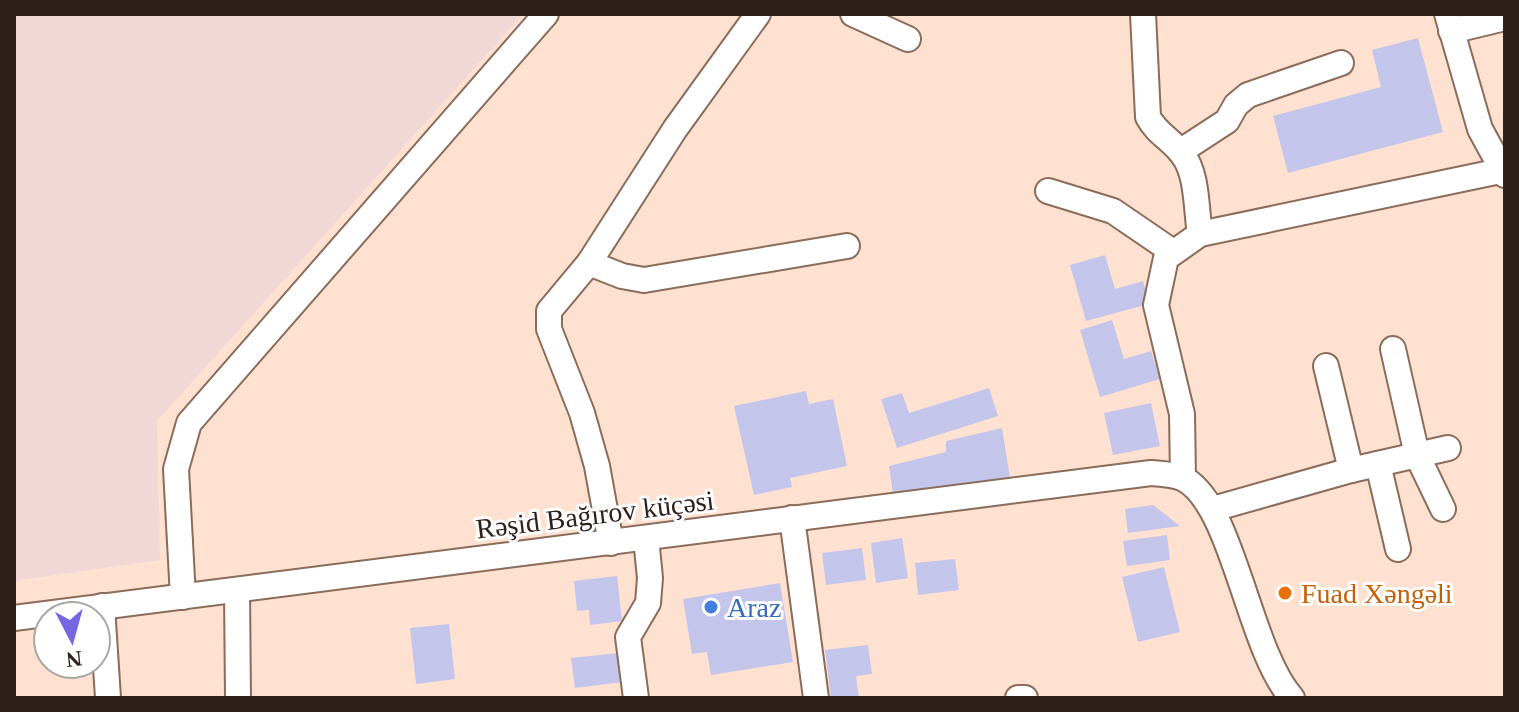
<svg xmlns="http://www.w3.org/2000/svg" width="1519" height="712" font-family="'Times New Roman',serif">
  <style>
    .industrial { fill: #f2d7d7 }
    .building { fill: #c3c5ea }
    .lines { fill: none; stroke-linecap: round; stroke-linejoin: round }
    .minor-casing { stroke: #8b6b5a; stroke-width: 28 }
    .minor { stroke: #fff; stroke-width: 24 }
    .food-dot { fill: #e8710a; stroke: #fff; stroke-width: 3 }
    .shop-dot { fill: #3f7fe0; stroke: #fff; stroke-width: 3 }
    .labels { text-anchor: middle; stroke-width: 6; stroke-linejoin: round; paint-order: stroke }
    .street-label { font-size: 28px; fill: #2e2119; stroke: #fff }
    .food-label { font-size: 28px; fill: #c56008; stroke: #fff; text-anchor: start }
    .shop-label { font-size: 28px; fill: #366cbe; stroke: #fff; text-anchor: start }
  </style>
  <rect width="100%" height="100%" fill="#ffe1d2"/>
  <polygon class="industrial" points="14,14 523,14 157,421 160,560 14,581"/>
  <g class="building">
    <polygon points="1418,38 1443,132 1288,173 1273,116 1381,87 1372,50"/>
    <polygon points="1105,255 1115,289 1143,281 1149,304 1086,321 1070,265"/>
    <polygon points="1112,320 1124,359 1151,351 1160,379 1100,397 1080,330"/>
    <polygon points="989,388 998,416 897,448 881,399 902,393 909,413"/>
    <polygon points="806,391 809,404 833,399 847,466 790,478 792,487 754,495 734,406"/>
    <polygon points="1151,403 1160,446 1113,455 1104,413"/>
    <polygon points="1002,428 1010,478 893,494 889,466 946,452 946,441"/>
    <polygon points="1153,505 1180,526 1128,533 1125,509"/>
    <polygon points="1167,535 1170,560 1127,566 1123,541"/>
    <polygon points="902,538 908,578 876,583 871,543"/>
    <polygon points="862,548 866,580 826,585 822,553"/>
    <polygon points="955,559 959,590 918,595 915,563"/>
    <polygon points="1164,567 1180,632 1138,642 1122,577"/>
    <polygon points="617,576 622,621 590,625 589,610 577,611 574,581"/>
    <polygon points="780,583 793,662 711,675 707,652 692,654 683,599"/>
    <polygon points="449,624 455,679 416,684 410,628"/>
    <polygon points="868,645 872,674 856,676 859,698 831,698 825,650"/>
    <polygon points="619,653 623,682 575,688 571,658"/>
  </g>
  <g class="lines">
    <defs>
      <g id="minor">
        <polyline points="853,14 908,39"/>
        <path d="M 1143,14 L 1148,117 C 1157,134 1171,139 1182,154 C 1198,173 1196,211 1200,234"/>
        <polyline points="1447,14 1480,129 1505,175"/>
        <polyline points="1451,31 1505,18"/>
        <polyline points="1181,151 1227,121 1236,105 1248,95 1341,63"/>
        <polyline points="1048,191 1113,211 1173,252"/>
        <polyline points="589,263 622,276 644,280 847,246"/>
        <polyline points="1393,349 1417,455 1443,509"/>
        <polyline points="1326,366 1351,470"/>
        <polyline points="1378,464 1398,549"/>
        <polyline points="1183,478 1182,414 1156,305 1166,258 1200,234 1505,170"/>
        <polyline points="1213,509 1351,470 1448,448"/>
        <polyline points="792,518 816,698"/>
        <polyline points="611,543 597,466 582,413 549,329 549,311 589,263 675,129 758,14"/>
        <polyline points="237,590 238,698"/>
        <polyline points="183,597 176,469 189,423 546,14"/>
        <polyline points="102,606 108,698"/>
        <path d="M 14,618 L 1151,473 C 1161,474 1172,474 1182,478 C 1233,501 1248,649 1292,698"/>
        <polyline points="636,698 628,637 648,603 650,578 646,538"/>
        <polyline points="1018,698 1025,698"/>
      </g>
    </defs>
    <use href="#minor" class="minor-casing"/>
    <use href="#minor" class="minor"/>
  </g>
  <circle class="food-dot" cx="1285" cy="593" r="8"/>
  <circle class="shop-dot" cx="711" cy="607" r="8"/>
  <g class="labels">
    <g class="street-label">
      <text transform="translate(595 514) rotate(-7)" y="10">Rəşid Bağırov küçəsi</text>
    </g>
    <g class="food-label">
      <text x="1301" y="603">Fuad Xəngəli</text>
    </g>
    <g class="shop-label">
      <text x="727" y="617">Araz</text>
    </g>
  </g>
  <rect width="1519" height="712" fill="none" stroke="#2e2119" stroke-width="32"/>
  <g transform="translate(72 640) rotate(174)"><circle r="38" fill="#ffffff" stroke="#aba6a3" stroke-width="2"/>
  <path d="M0-6L14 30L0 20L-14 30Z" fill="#7766e1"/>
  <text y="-12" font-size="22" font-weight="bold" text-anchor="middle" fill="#2e2119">N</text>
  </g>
</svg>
